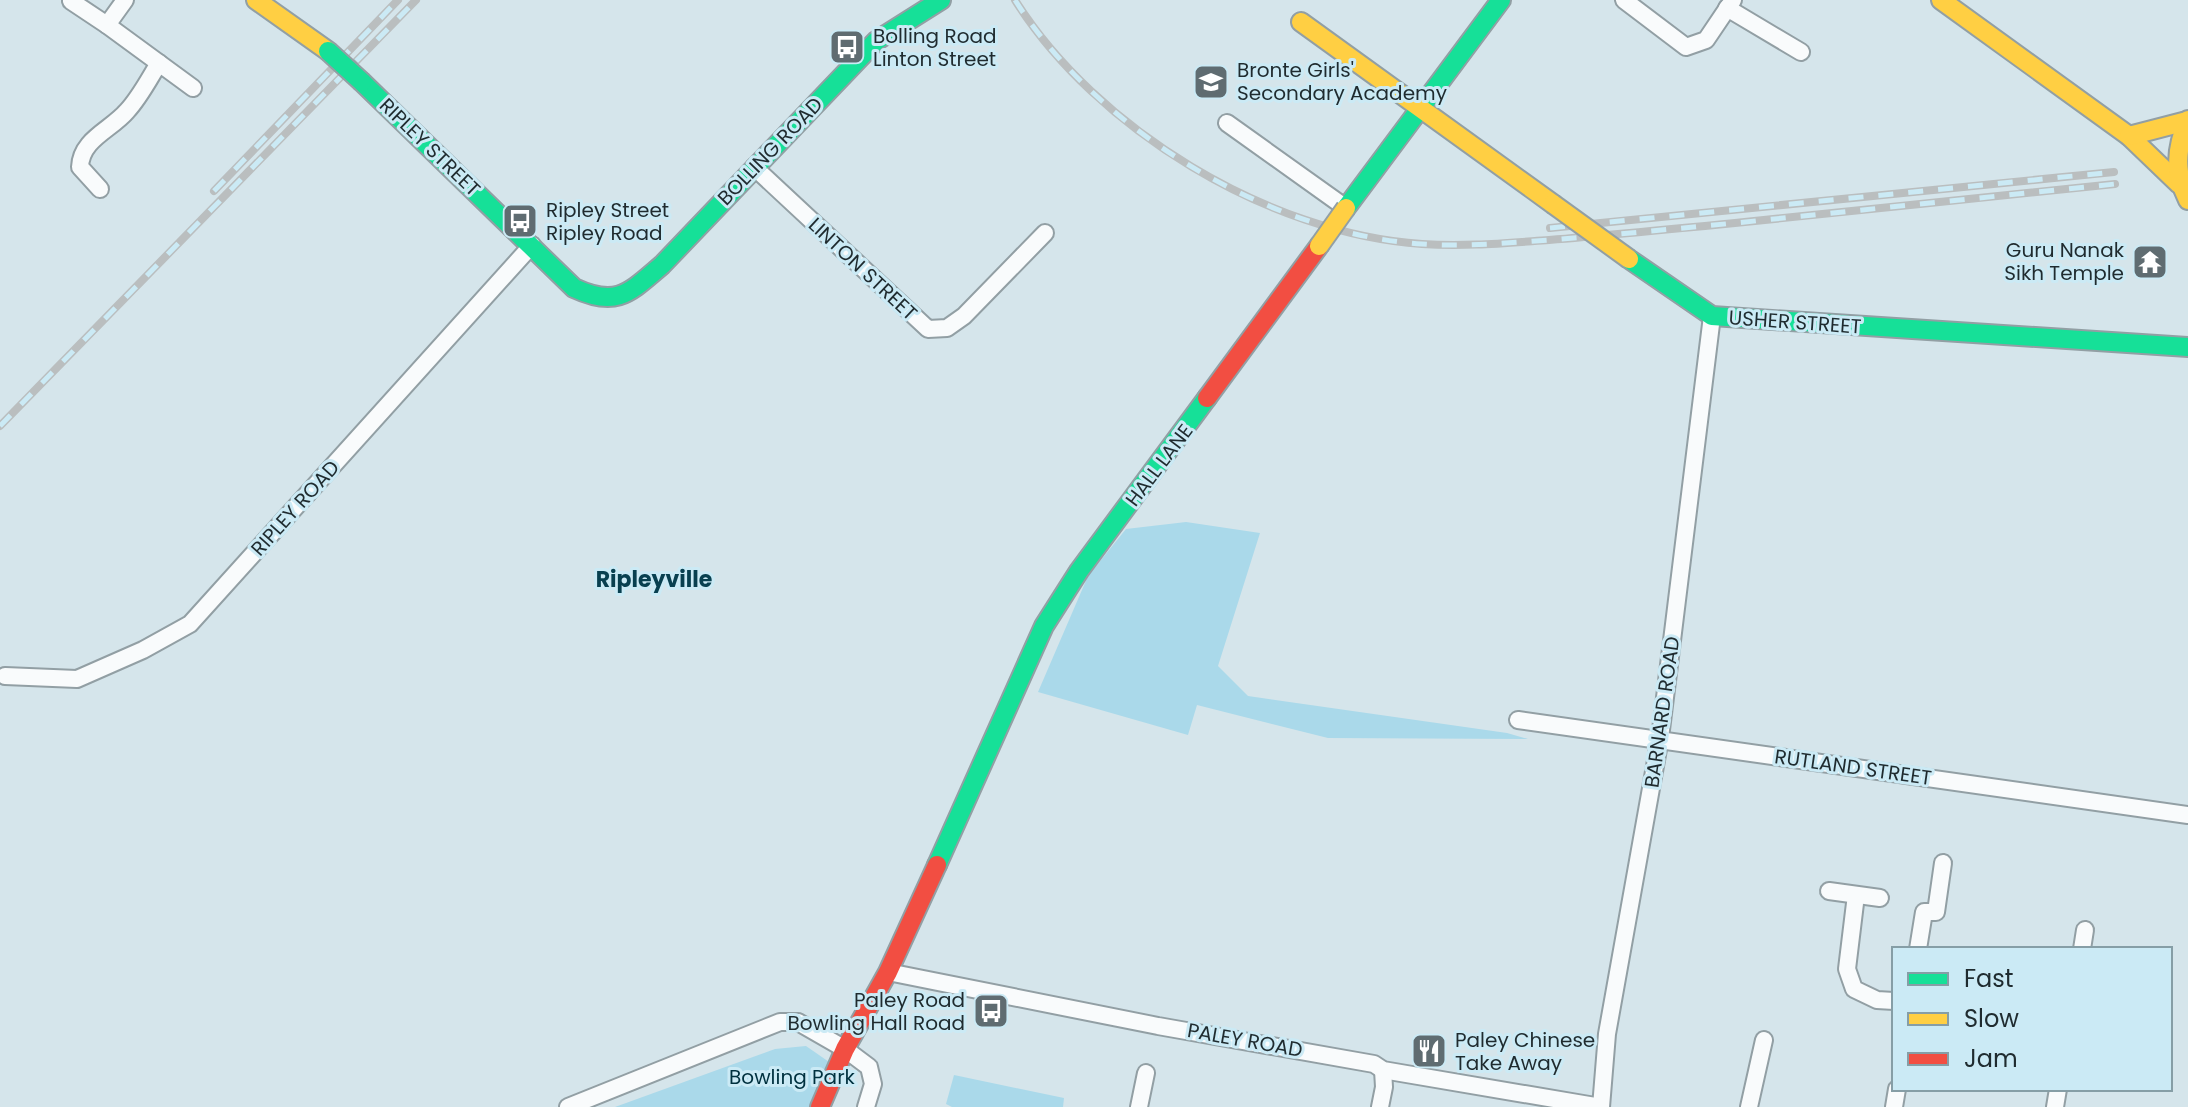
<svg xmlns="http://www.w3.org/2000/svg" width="2188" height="1107" font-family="Poppins,sans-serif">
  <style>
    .green { fill: #aad9ea }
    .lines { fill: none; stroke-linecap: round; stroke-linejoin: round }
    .street-casing { stroke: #929fa4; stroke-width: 20 }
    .fast-casing { stroke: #929fa4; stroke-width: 22 }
    .slow-casing { stroke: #929fa4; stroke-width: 22 }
    .jam-casing { stroke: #929fa4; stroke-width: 22 }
    .street { stroke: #f9fbfc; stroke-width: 16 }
    .fast { stroke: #16e098; stroke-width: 18 }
    .slow { stroke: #ffcf43; stroke-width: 18 }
    .jam { stroke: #f24e42; stroke-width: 18 }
    .rail-casing { stroke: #babebf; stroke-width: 8 }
    .rail { stroke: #cbeaf5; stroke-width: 5; stroke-dasharray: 15; stroke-linecap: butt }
    .fast-bridge-casing { stroke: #929fa4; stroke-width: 22; stroke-linecap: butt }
    .slow-bridge-casing { stroke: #929fa4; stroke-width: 22; stroke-linecap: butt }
    .fast-bridge { stroke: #16e098; stroke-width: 18 }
    .slow-bridge { stroke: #ffcf43; stroke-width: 18 }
    .labels { text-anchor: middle; stroke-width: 6; stroke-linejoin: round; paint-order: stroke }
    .poi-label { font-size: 20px; fill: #1f2b2f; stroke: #cbeaf5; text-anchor: start }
    .street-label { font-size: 20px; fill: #1f2b2f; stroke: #cbeaf5 }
    .park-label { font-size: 20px; fill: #00313f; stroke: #cbeaf5 }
    .neighbourhood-label { font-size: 22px; font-weight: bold; fill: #084050; stroke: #cbeaf5 }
  </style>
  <rect width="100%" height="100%" fill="#d5e5eb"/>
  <g class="green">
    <polygon points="1186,522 1260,533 1218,666 1248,696 1507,733 1528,739 1328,738 1197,705 1188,735 1038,692 1088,576 1126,529"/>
    <polygon points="806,1046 832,1064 813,1107 615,1107 775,1049"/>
    <polygon points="954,1075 1064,1098 1063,1107 952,1107 946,1104"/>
  </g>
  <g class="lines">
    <defs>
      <g id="street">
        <polyline points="125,0 107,25 193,88"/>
        <polyline points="1624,0 1686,47 1706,40 1733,0"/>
        <polyline points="71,1 107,25"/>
        <polyline points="1727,8 1801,52"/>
        <polyline points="1227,123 1346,208"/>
        <polyline points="754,167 928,329 947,328 964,316 1045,233"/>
        <path d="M 100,189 L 80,167 C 81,139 111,130 127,111 C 140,97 149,79 159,63"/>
        <polyline points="5,676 77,679 143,650 190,624 532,245"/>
        <polyline points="1518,720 2188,815"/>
        <polyline points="1829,891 1880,898"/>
        <polyline points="1856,895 1847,969 1854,989 1877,1000 1894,1001"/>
        <polyline points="1918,949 1924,912 1936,912 1943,863"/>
        <polyline points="2082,949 2085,930"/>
        <polyline points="888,972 1158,1026 1374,1064 1383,1070 1601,1107"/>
        <polyline points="568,1107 780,1022 798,1022 845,1049 869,1067 873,1084 866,1107"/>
        <polyline points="1139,1107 1146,1073"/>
        <polyline points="1380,1107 1384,1087 1383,1070"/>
        <polyline points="1601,1107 1607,1034 1660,738 1712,316"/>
        <polyline points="1749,1107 1764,1040"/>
        <polyline points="1894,1107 1897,1089"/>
        <polyline points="2055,1107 2058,1089"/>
      </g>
      <g id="fast">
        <path d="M 362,82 L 574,288 C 617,308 629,293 662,265 L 876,41 L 941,0"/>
        <polyline points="1346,208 1501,0"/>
        <polyline points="1629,259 1712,316 2188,347"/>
        <polyline points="937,865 1044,626 1079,571 1207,398"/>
      </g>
      <g id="slow">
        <polyline points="256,0 328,51"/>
        <polyline points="1941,0 2129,136 2179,184"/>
        <polyline points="1301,22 1553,204"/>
        <path d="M 2188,120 C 2176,148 2174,172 2188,200"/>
        <polyline points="2129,136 2187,121"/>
      </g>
      <g id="jam">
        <polyline points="1207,398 1319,246"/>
        <polyline points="820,1107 845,1049 888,972 937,865"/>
      </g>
    </defs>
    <use href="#street" class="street-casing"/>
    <use href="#fast" class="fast-casing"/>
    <use href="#slow" class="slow-casing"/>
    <use href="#jam" class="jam-casing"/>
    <use href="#street" class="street"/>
    <use href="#fast" class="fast"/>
    <use href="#slow" class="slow"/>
    <use href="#jam" class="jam"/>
    <defs>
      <g id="rail">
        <path d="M 1015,0 C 1096,129 1269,234 1422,244 C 1464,247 1506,243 1549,240 C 1611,235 1673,229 1735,223 C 1862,210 1988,197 2115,184"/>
        <polyline points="214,191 398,0"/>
        <polyline points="1550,228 2114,172"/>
        <polyline points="0,426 416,0"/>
      </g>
    </defs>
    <use href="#rail" class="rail-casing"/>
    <use href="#rail" class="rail"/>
    <defs>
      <polyline id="fast-bridge" points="328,51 362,82"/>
      <g id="slow-bridge">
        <polyline points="1553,204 1629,259"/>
        <polyline points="1319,246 1346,208"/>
      </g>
    </defs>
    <use href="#fast-bridge" class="fast-bridge-casing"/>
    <use href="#slow-bridge" class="slow-bridge-casing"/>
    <use href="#fast-bridge" class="fast-bridge"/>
    <use href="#slow-bridge" class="slow-bridge"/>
  </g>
  <defs>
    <symbol id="bus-square" viewBox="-11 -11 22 22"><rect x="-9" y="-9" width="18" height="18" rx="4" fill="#5f6c71" stroke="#cbeaf5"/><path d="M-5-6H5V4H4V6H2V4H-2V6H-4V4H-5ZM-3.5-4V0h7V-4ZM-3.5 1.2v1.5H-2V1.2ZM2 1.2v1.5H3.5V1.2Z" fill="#fff"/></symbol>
    <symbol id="school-square" viewBox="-11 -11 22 22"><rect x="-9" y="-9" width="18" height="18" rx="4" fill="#5f6c71" stroke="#cbeaf5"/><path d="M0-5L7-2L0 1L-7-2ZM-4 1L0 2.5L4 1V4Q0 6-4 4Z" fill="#fff"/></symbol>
    <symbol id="temple-square" viewBox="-11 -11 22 22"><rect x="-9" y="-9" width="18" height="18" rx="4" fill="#5f6c71" stroke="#cbeaf5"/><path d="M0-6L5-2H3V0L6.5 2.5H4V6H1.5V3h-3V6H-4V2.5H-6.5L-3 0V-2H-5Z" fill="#fff"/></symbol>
    <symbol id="restaurant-square" viewBox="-11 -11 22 22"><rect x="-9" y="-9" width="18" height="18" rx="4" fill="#5f6c71" stroke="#cbeaf5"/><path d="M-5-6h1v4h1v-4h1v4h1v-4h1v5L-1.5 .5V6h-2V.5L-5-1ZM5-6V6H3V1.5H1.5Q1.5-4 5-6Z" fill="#fff"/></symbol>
  </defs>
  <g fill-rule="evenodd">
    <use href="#bus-square" x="827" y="27" width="40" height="40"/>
    <use href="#school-square" x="1191" y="62" width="40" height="40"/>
    <use href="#bus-square" x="500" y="201" width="40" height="40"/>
    <use href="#temple-square" x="2130" y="242" width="40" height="40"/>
    <use href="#bus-square" x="971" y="991" width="40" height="40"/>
    <use href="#restaurant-square" x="1409" y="1031" width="40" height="40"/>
  </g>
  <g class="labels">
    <g class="poi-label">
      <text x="873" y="43">Bolling Road<tspan x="873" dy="23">Linton Street</tspan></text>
      <text x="1237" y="77">Bronte Girls'<tspan x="1237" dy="23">Secondary Academy</tspan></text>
      <text x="546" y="217">Ripley Street<tspan x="546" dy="23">Ripley Road</tspan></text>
      <text x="2124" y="257" text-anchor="end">Guru Nanak<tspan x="2124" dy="23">Sikh Temple</tspan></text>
      <text x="965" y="1007" text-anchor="end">Paley Road<tspan x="965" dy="23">Bowling Hall Road</tspan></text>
      <text x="1455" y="1047">Paley Chinese<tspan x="1455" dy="23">Take Away</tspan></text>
    </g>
    <g class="street-label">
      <text transform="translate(430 147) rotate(44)" y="7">RIPLEY STREET</text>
      <text transform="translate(770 151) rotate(-46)" y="7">BOLLING ROAD</text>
      <text transform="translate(863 269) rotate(43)" y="7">LINTON STREET</text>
      <text transform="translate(1795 322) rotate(4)" y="7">USHER STREET</text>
      <text transform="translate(1159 465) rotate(-53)" y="7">HALL LANE</text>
      <text transform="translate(295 508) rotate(-48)" y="7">RIPLEY ROAD</text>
      <text transform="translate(1662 712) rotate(-82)" y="7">BARNARD ROAD</text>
      <text transform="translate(1853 767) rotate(8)" y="7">RUTLAND STREET</text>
      <text transform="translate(1245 1040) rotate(10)" y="7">PALEY ROAD</text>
    </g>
    <g class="park-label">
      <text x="792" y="1084">Bowling Park</text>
    </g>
    <g class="neighbourhood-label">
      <text x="654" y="587">Ripleyville</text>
    </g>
  </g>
  <rect x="1892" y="947" width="280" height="144" fill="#cbeaf5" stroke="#869ea6" stroke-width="2"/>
  <rect x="1908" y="973" width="40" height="12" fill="#16e098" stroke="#869ea6" stroke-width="2"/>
  <text x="1964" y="987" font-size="24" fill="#1f2b2f">Fast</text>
  <rect x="1908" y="1013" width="40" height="12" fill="#ffcf43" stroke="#869ea6" stroke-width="2"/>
  <text x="1964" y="1027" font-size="24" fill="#1f2b2f">Slow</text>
  <rect x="1908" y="1053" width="40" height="12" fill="#f24e42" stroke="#869ea6" stroke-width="2"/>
  <text x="1964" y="1067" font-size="24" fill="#1f2b2f">Jam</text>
</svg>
